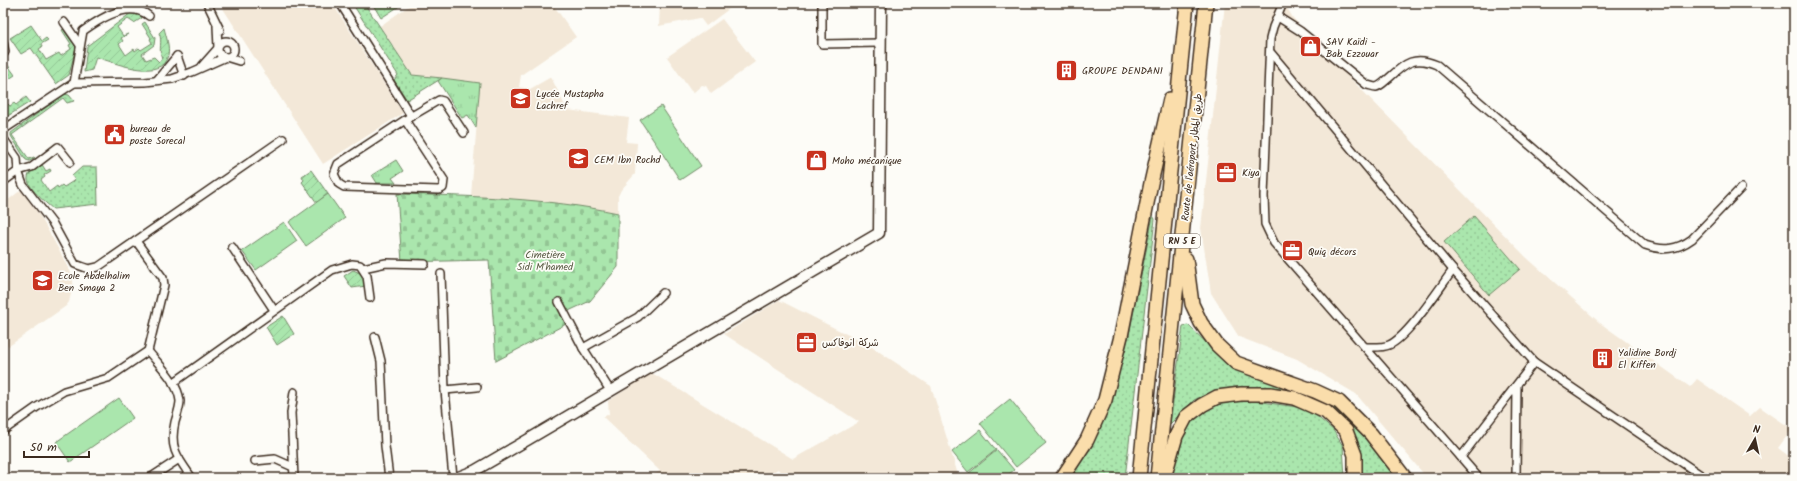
<svg xmlns="http://www.w3.org/2000/svg" width="1797" height="481" font-family="Kalam,'Playpen Sans Arabic',sans-serif">
  <style>
    .built { fill: #f3e8d8 }
    .grass { fill: url(#grass-dots); stroke: #728866 }
    .cemetery { fill: url(#cemetery-stones); stroke: #728866 }
    .park { fill: url(#park-tufts); stroke: #728866 }
    .garden { fill: url(#garden-furrows); stroke: #728866 }
    .pitch { fill: #aae6ad; stroke: #728866 }
    .lines { fill: none; stroke-linecap: round; stroke-linejoin: round }
    .street-casing { stroke: #3b2a1e; stroke-width: 10 }
    .secondary-casing { stroke: #3b2a1e; stroke-width: 13 }
    .highway-casing { stroke: #3b2a1e; stroke-width: 16 }
    .street { stroke: #fdfcf7; stroke-width: 7 }
    .secondary { stroke: #fdfcf7; stroke-width: 10 }
    .highway { stroke: #faddab; stroke-width: 13 }
    .labels { text-anchor: middle; stroke-width: 3.5; stroke-linejoin: round; paint-order: stroke }
    .shield { fill: #fdfcf7; stroke: #75695f; stroke-width: 1 }
    .shield-label { font-size: 9px; font-weight: bold; fill: #3b2a1e }
    .poi-label { font-size: 10px; fill: #3b2a1e; stroke: #fdfcf7; text-anchor: start }
    .street-label { font-size: 10px; fill: #3b2a1e; stroke: #fdfcf7 }
    .park-label { font-size: 10px; fill: #575942; stroke: #fdfcf7 }
  </style>
  <defs>
    <pattern id="grass-dots" width="8" height="8" patternUnits="userSpaceOnUse"><rect width="8" height="8" fill="#aae6ad"/><path d="M2 2h.1M6 6h.1" fill="none" stroke="#93c594" stroke-width="1.8" stroke-linecap="round"/></pattern>
    <pattern id="cemetery-stones" width="16" height="16" patternUnits="userSpaceOnUse"><rect width="16" height="16" fill="#aae6ad"/><path d="M2 7V4a2 2 0 0 1 4 0v3zM10 15v-3a2 2 0 0 1 4 0v3z" fill="#93c594"/></pattern>
    <pattern id="park-tufts" width="24" height="20" patternUnits="userSpaceOnUse"><rect width="24" height="20" fill="#aae6ad"/><path d="M3 7l-1-3M5 7V3M7 7l1-3M15 17l-1-3M17 17v-4M19 17l1-3" fill="none" stroke="#93c594"/></pattern>
    <pattern id="garden-furrows" width="10" height="10" patternUnits="userSpaceOnUse"><rect width="10" height="10" fill="#aae6ad"/><path d="M-1 1l2-2M0 10L10 0M9 11l2-2" fill="none" stroke="#93c594"/></pattern>
  </defs>
  <rect width="100%" height="100%" fill="#fdfcf7"/>
  <filter id="ink" filterUnits="userSpaceOnUse"><feTurbulence type="fractalNoise" baseFrequency=".025" numOctaves="2"/><feDisplacementMap in="SourceGraphic" scale="8" xChannelSelector="R" yChannelSelector="G"/><feConvolveMatrix kernelMatrix="1 2 1 2 8 2 1 2 1" color-interpolation-filters="sRGB"/></filter>
  <g filter="url(#ink)">
    <g class="built">
      <polygon points="229,3 332,3 403,113 323,164 222,7"/>
      <polygon points="413,3 552,3 576,37 521,75 519,87 530,89 551,77 567,110 629,118 626,142 637,143 635,174 621,190 618,196 618,213 586,207 471,196 480,83 412,75 380,26"/>
      <polygon points="660,3 737,3 706,26 700,18 659,26"/>
      <polygon points="1225,3 1284,3 1293,18 1350,78 1526,257 1600,323 1690,387 1697,379 1750,416 1760,407 1792,429 1778,448 1794,460 1794,478 1427,478 1356,394 1297,359 1239,337 1211,293 1201,228"/>
      <polygon points="722,19 755,62 711,94 706,86 702,85 694,92 691,91 667,57"/>
      <polygon points="21,190 40,216 59,250 73,277 73,285 69,302 66,306 9,346 3,343 3,204"/>
      <polygon points="779,300 872,347 931,386 959,478 784,478 778,469 763,478 648,478 660,471 603,417 609,414 608,401 652,373 793,459 859,422 724,334"/>
    </g>
    <g class="grass">
      <polygon points="352,3 364,3 412,75 442,78 407,100 394,80 398,75"/>
      <polygon points="372,3 404,3 381,18"/>
      <polygon points="7,64 15,75 9,79 7,76 4,77 3,67"/>
      <polygon points="64,94 69,95 74,101 67,103 63,98 12,135 29,159 34,157 35,158 30,161 26,160 11,136 11,133"/>
      <polygon points="26,97 30,102 3,119 3,108 8,104 10,106 14,103 16,105"/>
      <path d="M 41,163 L 46,171 L 50,169 L 51,171 L 44,175 L 45,177 L 41,180 L 49,192 L 57,186 L 58,188 L 62,185 L 64,187 L 75,180 L 72,176 L 82,167 L 97,167 L 98,204 L 53,209 C 46,203 26,187 28,177 C 29,171 37,167 41,163 Z"/>
      <polygon points="1153,216 1155,219 1125,478 1070,478 1093,442 1107,411 1129,335"/>
      <polygon points="1474,216 1520,269 1489,295 1444,242"/>
      <polygon points="1188,325 1217,353 1328,402 1347,416 1362,432 1396,478 1360,478 1360,466 1326,406 1311,398 1296,393 1268,387 1236,387 1217,390 1194,400 1170,424 1183,326"/>
      <path d="M 1248,400 L 1297,407 L 1313,413 L 1333,430 L 1343,446 L 1345,478 L 1171,478 C 1175,448 1185,416 1217,405 C 1226,402 1238,402 1248,400 Z"/>
    </g>
    <path class="cemetery" d="M 397,194 C 471,196 546,198 618,213 L 618,267 L 590,301 L 560,315 L 566,324 L 496,361 L 489,260 L 402,262 Z"/>
    <g class="park">
      <polygon points="442,78 480,83 476,128 468,115 462,118 438,81"/>
      <polygon points="396,160 403,171 392,178 396,183 377,183 372,175"/>
    </g>
    <g class="garden">
      <path d="M 131,13 L 138,13 L 142,18 L 134,23 L 128,19 L 117,27 L 123,36 L 128,34 L 121,38 L 123,41 L 119,44 L 126,55 L 134,49 L 135,51 L 139,48 L 141,50 L 152,43 L 150,39 L 151,38 L 142,24 L 145,22 L 155,38 L 154,45 L 142,54 L 146,60 L 154,57 L 159,62 L 162,58 C 158,50 163,41 159,33 L 164,28 C 166,36 170,47 168,55 C 162,83 113,62 96,57 L 92,70 L 84,72 L 87,46 Z"/>
      <polygon points="31,25 42,41 46,38 48,40 41,44 42,47 39,49 46,60 59,53 61,56 71,49 69,45 71,44 62,30 63,29 76,47 69,75 56,84 31,48 21,54 10,38"/>
      <polygon points="311,170 328,194 317,203 302,182 304,180 302,176"/>
      <polygon points="353,270 365,275 366,286 352,288 344,276"/>
      <polygon points="283,316 294,334 277,345 266,327"/>
    </g>
    <g class="pitch">
      <polygon points="661,106 701,166 680,180 640,120"/>
      <polygon points="328,194 345,218 306,246 289,222"/>
      <polygon points="284,222 297,241 256,270 242,251"/>
      <polygon points="119,398 133,418 70,462 56,442"/>
      <polygon points="1010,399 1046,443 1016,467 980,423"/>
      <polygon points="980,430 996,450 968,472 952,452"/>
      <polygon points="997,450 1014,470 1004,478 963,478"/>
    </g>
    <g class="lines">
      <defs>
        <g id="street">
          <polyline points="207,3 220,30"/>
          <polyline points="340,3 411,116"/>
          <polyline points="822,3 822,44 880,43"/>
          <polyline points="1283,3 1273,27 1270,39 1264,196 1265,224 1274,243 1479,478"/>
          <path d="M 1278,17 L 1300,31 L 1367,85 C 1369,85 1373,87 1376,87 C 1381,86 1385,81 1389,78 C 1405,63 1415,55 1437,65 L 1645,245 C 1663,251 1677,250 1692,239 L 1741,188"/>
          <polyline points="64,22 80,45"/>
          <circle cx="226" cy="49" r="8"/>
          <polyline points="3,42 5,52 3,54"/>
          <polyline points="1271,53 1453,270 1534,362 1705,478"/>
          <polyline points="177,56 184,76"/>
          <polyline points="202,66 218,48 217,26"/>
          <polyline points="157,80 177,56"/>
          <path d="M 74,83 L 83,31 C 102,17 130,0 149,16"/>
          <polyline points="405,120 444,180 443,188 439,190 344,187 339,184 334,174 338,164 405,120 439,100 443,101 464,133"/>
          <polyline points="3,130 74,83 145,82 172,79 192,72 226,57 239,61"/>
          <polyline points="3,138 17,158 18,171 23,185 53,224 75,264 89,269 98,267 283,139"/>
          <polyline points="3,182 18,171 32,167 58,147 70,162"/>
          <polyline points="232,247 274,310"/>
          <polyline points="363,268 386,263 425,264"/>
          <polyline points="441,274 445,390 453,478"/>
          <polyline points="559,302 583,348 611,392"/>
          <polyline points="375,337 381,361 385,446 389,478"/>
          <path d="M 1365,347 C 1373,347 1382,348 1389,345 C 1408,337 1440,287 1453,270"/>
          <polyline points="583,348 638,317 663,293"/>
          <path d="M 148,351 C 159,365 178,382 180,401 C 180,407 177,415 175,422 C 169,448 177,457 192,478"/>
          <polyline points="173,383 332,270 352,264 360,265 367,276 370,298"/>
          <polyline points="445,390 477,387"/>
          <polyline points="3,431 37,407 64,391 108,378 148,351 164,285 163,278 136,241"/>
          <polyline points="1461,457 1534,362"/>
          <polyline points="255,461 275,459 293,467"/>
          <polyline points="150,478 179,459"/>
          <polyline points="294,478 291,413 294,392"/>
          <polyline points="1516,478 1517,385"/>
        </g>
        <polyline id="secondary" points="456,478 474,471 517,446 879,233 881,3"/>
        <g id="highway">
          <polyline points="1186,259 1192,304 1201,323 1217,345 1236,363 1315,391 1339,402 1371,434 1405,478"/>
          <polyline points="1062,478 1087,440 1105,400 1121,336 1151,183 1170,99"/>
          <polyline points="1139,478 1187,3"/>
          <polyline points="1157,478 1206,3"/>
          <polyline points="1164,478 1176,436 1186,417 1202,405 1217,397 1241,394 1270,394 1294,398 1326,412 1346,431 1355,455 1355,478"/>
        </g>
      </defs>
      <use href="#street" class="street-casing"/>
      <use href="#secondary" class="secondary-casing"/>
      <use href="#highway" class="highway-casing"/>
      <use href="#street" class="street"/>
      <use href="#secondary" class="secondary"/>
      <use href="#highway" class="highway"/>
    </g>
  </g>
  <defs>
    <symbol id="shop-square" viewBox="-11 -11 22 22"><rect x="-9" y="-9" width="18" height="18" rx="4" fill="#c8321e" stroke="#fdfcf7"/><path d="M-5-2.5h2.3a2.7 3.5 0 0 1 5.4 0H5L5.5 6h-11ZM-1.5-2.5h3a1.5 2.3 0 0 0-3 0Z" fill="#fff"/></symbol>
    <symbol id="building-square" viewBox="-11 -11 22 22"><rect x="-9" y="-9" width="18" height="18" rx="4" fill="#c8321e" stroke="#fdfcf7"/><path d="M-4-6H4V6H1V3H-1V6H-4ZM-2.5-4.3h1.7v1.8h-1.7ZM.8-4.3h1.7v1.8H.8ZM-2.5-1h1.7V.8h-1.7ZM.8-1h1.7V.8H.8Z" fill="#fff"/></symbol>
    <symbol id="school-square" viewBox="-11 -11 22 22"><rect x="-9" y="-9" width="18" height="18" rx="4" fill="#c8321e" stroke="#fdfcf7"/><path d="M0-5L7-2L0 1L-7-2ZM-4 1L0 2.5L4 1V4Q0 6-4 4Z" fill="#fff"/></symbol>
    <symbol id="civic-square" viewBox="-11 -11 22 22"><rect x="-9" y="-9" width="18" height="18" rx="4" fill="#c8321e" stroke="#fdfcf7"/><path d="M-.6-6.5H3V-4.5H.6V-3L4-1V1h2V6H-6V1h2V-1L-.6-3ZM-1.2 2.5V6h2.4V2.5Z" fill="#fff"/></symbol>
    <symbol id="office-square" viewBox="-11 -11 22 22"><rect x="-9" y="-9" width="18" height="18" rx="4" fill="#c8321e" stroke="#fdfcf7"/><path d="M-6-3h4V-5.5h4V-3h4V5H-6ZM-1-4.5V-3h2v-1.5ZM-6 0V1H6V0Z" fill="#fff"/></symbol>
  </defs>
  <g fill-rule="evenodd">
    <use href="#shop-square" x="1298" y="34" width="25" height="25"/>
    <use href="#building-square" x="1054" y="58" width="25" height="25"/>
    <use href="#school-square" x="508" y="86" width="25" height="25"/>
    <use href="#civic-square" x="102" y="122" width="25" height="25"/>
    <use href="#school-square" x="566" y="146" width="25" height="25"/>
    <use href="#shop-square" x="804" y="148" width="25" height="25"/>
    <use href="#office-square" x="1214" y="160" width="25" height="25"/>
    <use href="#office-square" x="1280" y="238" width="25" height="25"/>
    <use href="#school-square" x="30" y="268" width="25" height="25"/>
    <use href="#office-square" x="794" y="330" width="25" height="25"/>
    <use href="#building-square" x="1590" y="346" width="25" height="25"/>
  </g>
  <g class="labels">
    <rect class="shield" x="1164" y="234" width="36" height="14" rx="3"/>
    <g class="shield-label">
      <text x="1182" y="244">RN 5 E</text>
    </g>
    <g class="poi-label">
      <text x="1326" y="45">SAV Kaïdi -<tspan x="1326" dy="12">Bab Ezzouar</tspan></text>
      <text x="1082" y="74">GROUPE DENDANI</text>
      <text x="536" y="97">Lycée Mustapha<tspan x="536" dy="12">Lachref</tspan></text>
      <text x="130" y="132">bureau de<tspan x="130" dy="12">poste Sorecal</tspan></text>
      <text x="594" y="163">CEM Ibn Rochd</text>
      <text x="832" y="164">Moho mécanique</text>
      <text x="1242" y="176">Kiya</text>
      <text x="1308" y="255">Quiq décors</text>
      <text x="58" y="279">Ecole Abdelhalim<tspan x="58" dy="12">Ben Smaya 2</tspan></text>
      <text x="822" y="346">شركة انوفاكس</text>
      <text x="1618" y="356">Yalidine Bordj<tspan x="1618" dy="12">El Kiffen</tspan></text>
    </g>
    <g class="street-label">
      <text transform="translate(1191 157) rotate(-84)" y="4">Route de l'aéroport طريق المطار</text>
    </g>
    <g class="park-label">
      <text x="545" y="258">Cimetière<tspan x="545" dy="12">Sidi M'hamed</tspan></text>
    </g>
  </g>
  <rect width="1797" height="481" fill="none" stroke="#fdfcf7" stroke-width="16"/>
  <rect x="8" y="8" width="1781" height="465" fill="none" stroke="#3b2a1e" stroke-width="1.5" filter="url(#ink)"/>
  <g transform="translate(1755 439) rotate(9)" stroke="#fdfcf7" stroke-width="3" paint-order="stroke">
  <path d="M0-3L7 15L0 10L-7 15Z" fill="#3b2a1e"/>
  <text y="-6" font-size="11" font-weight="bold" text-anchor="middle" fill="#3b2a1e">N</text>
  </g>
  <path d="M24 451v6h65v-6" fill="none" stroke="#3b2a1e" stroke-width="2"/>
  <text x="30" y="451" font-size="12" fill="#3b2a1e" stroke="#fdfcf7" stroke-width="3" paint-order="stroke">50 m</text>
</svg>
